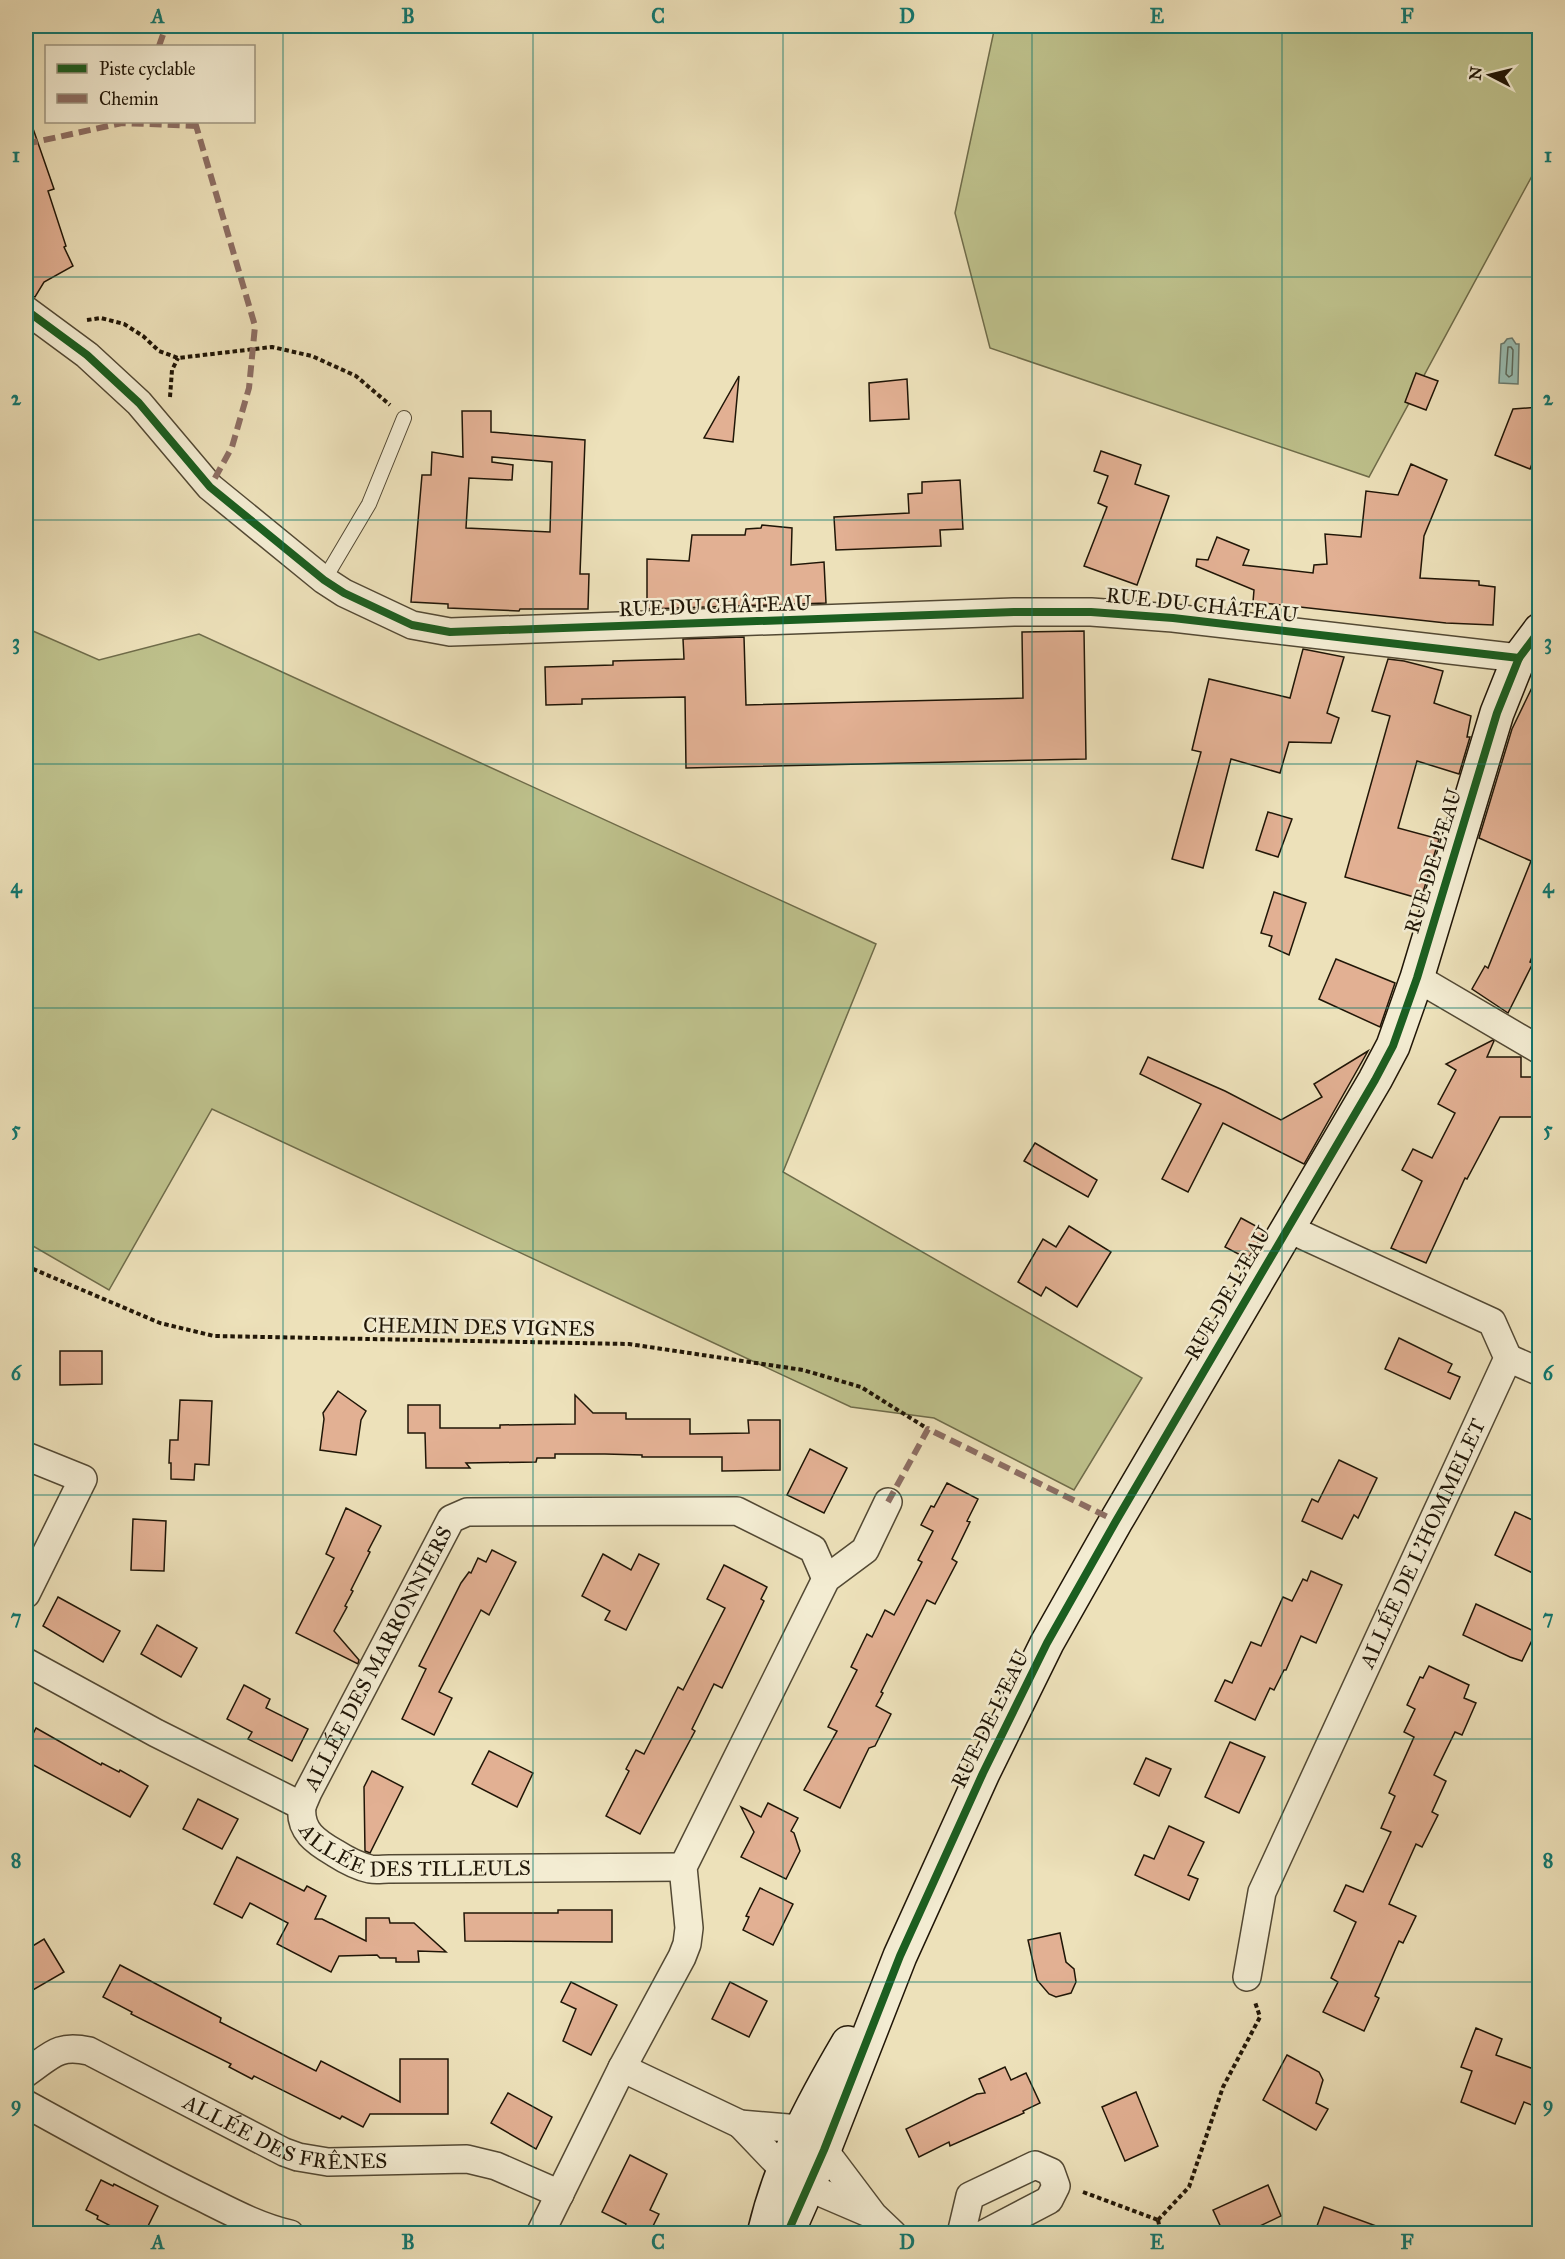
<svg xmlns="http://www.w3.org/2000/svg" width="1565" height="2259" font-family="'IM FELL Great Primer',serif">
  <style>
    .green { fill: #bec18c; stroke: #6f6c4a; stroke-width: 1.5 }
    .water { fill: #99bdb2; stroke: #697a6e; stroke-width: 1.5 }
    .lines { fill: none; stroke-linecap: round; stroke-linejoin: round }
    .shore { stroke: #5c6a5c; stroke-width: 1.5 }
    .building { fill: #e2b093; stroke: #201607; stroke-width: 1.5; fill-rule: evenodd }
    .lane-casing { stroke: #534934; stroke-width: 16 }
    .street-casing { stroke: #534934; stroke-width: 30 }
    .secondary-casing { stroke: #201607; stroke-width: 36 }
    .path { stroke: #201607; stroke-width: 4; stroke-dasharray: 4.5 3; stroke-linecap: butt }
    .lane { stroke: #f3ecd2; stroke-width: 14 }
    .street { stroke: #f3ecd2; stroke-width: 27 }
    .secondary { stroke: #f3ecd2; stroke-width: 33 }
    .quiet { stroke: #8d6e63; stroke-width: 6; stroke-dasharray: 12 6; stroke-linecap: butt }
    .cycleway-casing { stroke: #f3ecd2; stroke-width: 11 }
    .cycleway { stroke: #1b5e20; stroke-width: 8 }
    .grid { fill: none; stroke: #0f766e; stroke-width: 1.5; stroke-opacity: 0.55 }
    .labels { text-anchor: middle; stroke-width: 5; stroke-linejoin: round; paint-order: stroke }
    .street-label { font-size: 21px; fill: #201607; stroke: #f3ecd2 }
    .neatline { fill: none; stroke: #0f766e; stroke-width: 2 }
    .grid-label { font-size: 20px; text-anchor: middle; font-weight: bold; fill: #0f766e }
  </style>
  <rect width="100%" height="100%" fill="#ede1ba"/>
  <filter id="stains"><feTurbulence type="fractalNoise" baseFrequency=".00333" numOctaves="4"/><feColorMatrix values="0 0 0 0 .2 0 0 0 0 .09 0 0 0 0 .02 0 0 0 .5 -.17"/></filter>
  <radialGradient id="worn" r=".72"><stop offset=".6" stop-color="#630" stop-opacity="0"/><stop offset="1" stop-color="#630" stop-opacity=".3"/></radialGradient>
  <g class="green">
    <polygon points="995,26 1539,26 1539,163 1369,477 990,348 955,213"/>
    <polygon points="26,628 99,660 199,634 876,944 783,1172 1142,1378 1074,1490 934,1418 851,1407 212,1109 109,1290 26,1242"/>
  </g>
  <polygon class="water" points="1512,338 1516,344 1519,344 1518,384 1499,383 1501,344 1504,343 1507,339"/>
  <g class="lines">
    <polygon class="shore" points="1508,347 1511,347 1513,350 1512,375 1509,377 1506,374"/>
  </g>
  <g class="building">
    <polygon points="26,117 29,117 54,189 48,191 66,246 64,247 73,266 44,282 35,297 26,295"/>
    <polygon points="1416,373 1438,381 1426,410 1405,402"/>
    <polygon points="739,376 733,442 704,438"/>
    <polygon points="907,379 909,419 870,421 869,383"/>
    <polygon points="1539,407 1539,446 1530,469 1495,455 1513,409"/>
    <path d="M 462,411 L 491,411 L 491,432 L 585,440 L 580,574 L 589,574 L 588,609 L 520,609 L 519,611 L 448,608 L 448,604 L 411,602 L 422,475 L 431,475 L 432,452 L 463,457 ZM 492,457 L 552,462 L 550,532 L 466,528 L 469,478 L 512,480 L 513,465 L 492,462 Z"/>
    <polygon points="1101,451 1141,465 1135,484 1169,496 1137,585 1084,566 1107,507 1098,503 1108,476 1094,471"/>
    <polygon points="1411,464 1447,480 1424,536 1420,578 1479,581 1479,585 1495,587 1493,625 1446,623 1253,602 1254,590 1196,566 1197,559 1208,560 1217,537 1249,550 1243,565 1313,573 1314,565 1327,564 1325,534 1361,537 1366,491 1398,495"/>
    <polygon points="960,480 963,529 940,530 941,546 836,550 834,517 909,513 908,494 922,493 922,482"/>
    <polygon points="762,525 792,528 791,565 824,562 826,603 647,609 647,559 689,561 692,535 745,535 746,529 761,528"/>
    <polygon points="1084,631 1086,759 686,768 685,697 582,699 582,704 546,705 545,667 613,665 613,661 684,659 683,639 744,637 746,705 1023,698 1022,632"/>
    <polygon points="1303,649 1344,657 1327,713 1339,718 1331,743 1289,742 1280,773 1231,759 1203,868 1172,859 1201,752 1192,750 1209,679 1290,698"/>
    <polygon points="1388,659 1404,661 1443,671 1434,703 1471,716 1467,737 1470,737 1459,774 1417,761 1398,828 1439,839 1421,899 1345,877 1390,716 1372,711"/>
    <polygon points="1539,673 1539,939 1530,962 1533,963 1508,1013 1472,989 1485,966 1488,968 1531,861 1479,838 1512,729"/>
    <polygon points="1268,812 1292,819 1278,857 1256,850"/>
    <polygon points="1274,892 1306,903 1289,955 1269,946 1272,936 1261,933"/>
    <polygon points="1336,959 1395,983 1380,1027 1319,999"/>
    <polygon points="1493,1040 1494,1041 1487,1057 1521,1057 1521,1077 1539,1077 1539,1117 1500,1117 1467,1179 1465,1178 1426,1263 1391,1248 1422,1181 1402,1170 1413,1149 1432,1158 1455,1113 1438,1104 1456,1070 1446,1064"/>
    <polygon points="1368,1051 1304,1164 1223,1123 1188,1192 1162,1179 1201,1104 1140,1074 1148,1057 1225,1091 1281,1120 1322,1097 1314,1084"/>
    <polygon points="1035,1143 1097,1180 1088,1197 1024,1161"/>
    <polygon points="1241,1218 1265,1231 1248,1259 1225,1247"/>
    <polygon points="1069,1226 1111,1252 1077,1307 1046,1287 1041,1296 1018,1282 1043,1239 1056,1247"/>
    <polygon points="1399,1338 1452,1364 1448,1372 1460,1377 1450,1399 1385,1369"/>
    <polygon points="60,1351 102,1351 102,1384 60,1385"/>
    <polygon points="338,1391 366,1411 361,1420 356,1455 320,1450 324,1419 323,1413"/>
    <polygon points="575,1395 593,1413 626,1413 626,1419 690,1419 690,1434 749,1433 748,1420 780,1420 780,1470 722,1471 722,1457 642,1457 642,1455 605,1454 555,1454 555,1458 537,1458 536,1462 466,1463 470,1468 426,1468 425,1433 408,1433 408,1405 440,1405 440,1428 500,1428 500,1425 575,1424"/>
    <polygon points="180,1400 212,1401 209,1465 195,1464 194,1480 171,1479 171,1463 169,1463 170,1440 178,1440"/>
    <polygon points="810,1449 847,1468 824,1513 787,1495"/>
    <polygon points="1339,1460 1377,1478 1358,1518 1354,1515 1342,1539 1302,1521 1312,1499 1318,1502"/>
    <polygon points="947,1483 978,1499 967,1521 970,1522 952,1559 957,1562 935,1604 927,1600 881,1692 883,1693 876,1706 891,1714 875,1746 869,1748 840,1808 804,1790 837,1731 828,1727 857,1670 851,1667 867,1634 872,1637 885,1610 894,1615 922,1562 918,1560 933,1531 921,1525 931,1506 934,1507"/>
    <polygon points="346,1508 381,1526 368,1551 370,1552 351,1590 353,1591 345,1606 347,1607 334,1631 359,1660 358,1664 296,1633 334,1558 326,1554"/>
    <polygon points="1515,1512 1539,1523 1539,1576 1495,1555"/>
    <polygon points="133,1519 166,1521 164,1571 131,1570"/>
    <polygon points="492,1550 516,1562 489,1615 481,1610 439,1692 452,1698 434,1735 402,1719 426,1669 419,1666 461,1583 469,1572 471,1573 478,1558 486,1562"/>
    <polygon points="603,1554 631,1570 639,1554 659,1564 626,1630 605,1620 610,1611 582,1596"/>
    <polygon points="724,1565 767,1587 761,1599 764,1601 722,1688 714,1684 692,1729 695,1731 640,1834 606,1816 629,1771 626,1769 636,1750 644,1754 678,1687 683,1690 725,1608 707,1599"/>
    <polygon points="1311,1571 1342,1585 1316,1643 1301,1636 1286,1670 1284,1670 1274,1690 1270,1688 1255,1720 1215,1701 1225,1680 1232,1683 1251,1642 1261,1646 1283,1597 1292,1601 1303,1579 1307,1581"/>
    <polygon points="58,1597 120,1631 103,1662 43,1626"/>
    <polygon points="1476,1604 1536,1632 1522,1661 1510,1657 1463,1635"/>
    <polygon points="157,1625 197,1648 181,1677 141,1654"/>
    <polygon points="1429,1666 1469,1685 1464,1698 1476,1703 1462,1735 1455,1732 1434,1775 1446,1781 1432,1812 1438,1815 1422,1847 1416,1844 1389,1904 1416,1916 1403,1943 1399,1941 1375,1996 1379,1998 1364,2031 1323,2012 1338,1982 1331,1978 1356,1922 1334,1911 1346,1885 1363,1892 1391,1832 1381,1828 1395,1796 1389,1793 1414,1737 1404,1732 1415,1709 1407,1705 1420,1677 1423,1678"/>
    <polygon points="244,1685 270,1699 266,1708 308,1729 292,1761 248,1739 252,1732 227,1719"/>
    <polygon points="36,1728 101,1765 102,1763 119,1772 120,1770 148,1786 130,1817 26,1761 26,1748"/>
    <polygon points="1230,1742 1265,1757 1239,1813 1205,1797"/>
    <polygon points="489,1751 533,1773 517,1807 472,1784"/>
    <polygon points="1146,1758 1171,1769 1159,1796 1134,1784"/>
    <polygon points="372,1771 403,1787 370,1853 365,1851 364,1787"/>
    <polygon points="198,1799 238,1819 222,1849 183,1829"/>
    <polygon points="768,1803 798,1818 791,1831 794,1833 800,1851 786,1879 741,1857 754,1832 741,1807 761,1817"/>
    <polygon points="1169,1826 1204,1842 1188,1875 1198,1879 1189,1900 1135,1875 1144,1855 1154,1859"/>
    <polygon points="237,1857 304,1891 307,1886 326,1896 315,1919 322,1919 366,1941 366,1918 389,1918 390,1923 414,1923 446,1952 418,1951 419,1962 396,1962 396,1958 380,1958 377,1955 339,1956 331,1972 277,1944 288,1923 250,1903 242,1918 214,1904"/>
    <polygon points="760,1888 793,1904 773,1945 743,1930 749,1917 746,1916"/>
    <polygon points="558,1910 612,1910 612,1942 465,1941 464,1913 558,1913"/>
    <polygon points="1060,1933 1066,1962 1074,1969 1076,1982 1071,1993 1056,1997 1049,1994 1037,1980 1028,1940"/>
    <polygon points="44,1939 64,1972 26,1994 26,1950"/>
    <polygon points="120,1965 221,2018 220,2022 316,2071 321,2061 400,2102 400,2059 448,2059 448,2114 370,2114 363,2127 342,2116 340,2119 254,2076 252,2079 229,2067 231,2064 131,2014 132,2012 103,1997"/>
    <polygon points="571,1982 617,2005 591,2055 563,2041 576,2009 561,2002"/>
    <polygon points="730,1982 767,2001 749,2037 712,2019"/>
    <polygon points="1476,2028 1502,2039 1496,2055 1539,2071 1539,2108 1524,2102 1515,2124 1461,2102 1472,2071 1461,2067"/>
    <polygon points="1287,2055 1319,2072 1323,2080 1316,2103 1328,2109 1316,2130 1263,2100"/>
    <polygon points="1005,2067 1011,2080 1026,2073 1040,2103 1023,2111 1024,2113 950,2146 949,2142 919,2157 906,2129 977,2094 985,2093 979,2079"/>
    <polygon points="1136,2092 1158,2146 1125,2161 1102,2107"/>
    <polygon points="508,2093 552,2117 536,2149 491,2123"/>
    <polygon points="630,2155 667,2174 650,2210 659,2214 649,2234 638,2234 625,2227 626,2224 602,2212"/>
    <polygon points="101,2180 113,2186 114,2184 158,2206 144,2234 126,2234 97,2219 98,2216 86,2210"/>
    <polygon points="1268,2185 1281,2216 1243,2234 1224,2234 1213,2210"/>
    <polygon points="1324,2207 1390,2231 1390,2234 1314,2234"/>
  </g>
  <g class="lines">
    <defs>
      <polyline id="lane" points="324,580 369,504 404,418"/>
      <g id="street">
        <polyline points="26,310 87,355 139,403 210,487 324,580 344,593 412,625 450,632 1014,612 1091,612 1173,618 1519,658"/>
        <polyline points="1417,978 1540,1050"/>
        <polyline points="1508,1358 1540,1372"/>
        <polyline points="26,1456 83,1479 26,1594"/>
        <path id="s1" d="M 26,1662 L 156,1733 L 302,1806 C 299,1831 316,1842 335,1853 C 346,1860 357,1866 370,1869 C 376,1870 383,1869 389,1869 L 683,1867"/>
        <path id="s2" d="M 302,1806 L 308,1792 L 451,1519 L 467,1512 L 737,1511 L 813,1549 L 826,1579"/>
        <path id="s3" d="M 1247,1977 L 1262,1892 L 1508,1358 L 1492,1322 L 1287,1228"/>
        <polyline points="622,2068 740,2124 800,2129 824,2150 873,2215 893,2234"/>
        <path id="s4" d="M 26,2073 C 51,2056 57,2044 89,2051 L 284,2152 L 298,2157 L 328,2162 L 467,2159 L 496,2166 L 560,2194"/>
        <path d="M 26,2104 C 81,2134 136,2165 193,2193 C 224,2208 255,2226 290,2234"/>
        <polyline points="740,2124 783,2169 808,2187 871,2214"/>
        <polyline points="540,2234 622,2068 682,1957 687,1944 689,1928 683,1867 826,1579 865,1550 888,1502"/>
        <polyline points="961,2234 970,2196 1035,2165 1051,2172 1056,2186 1049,2200 984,2234"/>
      </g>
      <g id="secondary">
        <path d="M 764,2234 C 781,2162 811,2106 848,2043"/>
        <polyline points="787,2234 824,2150 900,1956 983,1773 1047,1643 1116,1521 1375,1080 1393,1046 1417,978 1497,713 1519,658 1540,630"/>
      </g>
    </defs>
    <use href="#lane" class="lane-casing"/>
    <use href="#street" class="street-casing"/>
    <use href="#secondary" class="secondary-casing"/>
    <g class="path">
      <polyline points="87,320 101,318 124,324 143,336 159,351 178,358 272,347 312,356 356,376 390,405"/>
      <polyline points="170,397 172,370 178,358"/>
      <polyline points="26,1266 160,1323 214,1336 629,1344 803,1370 861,1387 928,1429"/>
      <polyline points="1083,2192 1158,2220"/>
      <polyline points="1158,2220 1189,2187 1223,2087 1260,2017 1255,2002"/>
      <polyline points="1158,2220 1161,2234"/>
    </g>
    <use href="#lane" class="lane"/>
    <use href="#street" class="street"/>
    <use href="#secondary" class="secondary"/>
    <g class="quiet">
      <polyline points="159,46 166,26"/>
      <polyline points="195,122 255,326 249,388 232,447 210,487"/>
      <polyline points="26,144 122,123 197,126"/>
      <polyline points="888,1502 928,1429 1116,1521"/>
    </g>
    <defs>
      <g id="cycleway">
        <polyline points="26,310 87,355 139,403 210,487 324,580 344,593 412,625 450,632 1014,612 1091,612 1173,618 1519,658"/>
        <polyline points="787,2234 824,2150 900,1956 983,1773 1047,1643 1116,1521 1375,1080 1393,1046 1417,978 1497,713 1519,658 1540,630"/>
      </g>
    </defs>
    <use href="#cycleway" class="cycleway-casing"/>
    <use href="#cycleway" class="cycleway"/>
  </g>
  <path class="grid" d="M 283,26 L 283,2234M 533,26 L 533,2234M 783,26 L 783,2234M 1032,26 L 1032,2234M 1282,26 L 1282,2234M 26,277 L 1540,277M 26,520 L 1540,520M 26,764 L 1540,764M 26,1008 L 1540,1008M 26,1251 L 1540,1251M 26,1495 L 1540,1495M 26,1739 L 1540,1739M 26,1982 L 1540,1982"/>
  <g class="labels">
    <g class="street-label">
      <text transform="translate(1202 605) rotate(6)" y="7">RUE DU CHÂTEAU</text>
      <text transform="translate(715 606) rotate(-2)" y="7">RUE DU CHÂTEAU</text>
      <text transform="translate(1433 861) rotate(-73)" y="7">RUE DE L'EAU</text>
      <text transform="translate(1228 1293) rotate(-60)" y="7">RUE DE L'EAU</text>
      <text transform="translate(479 1327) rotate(1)" y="7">CHEMIN DES VIGNES</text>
      <text dy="7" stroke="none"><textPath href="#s3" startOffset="470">ALLÉE DE L'HOMMELET</textPath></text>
      <text dy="7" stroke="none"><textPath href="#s2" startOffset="166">ALLÉE DES MARRONNIERS</textPath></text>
      <text transform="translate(990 1719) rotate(-64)" y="7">RUE DE L'EAU</text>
      <text dy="7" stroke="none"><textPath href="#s1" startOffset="452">ALLÉE DES TILLEULS</textPath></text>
      <text dy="7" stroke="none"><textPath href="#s4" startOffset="286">ALLÉE DES FRÊNES</textPath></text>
    </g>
  </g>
  <rect width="1565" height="2259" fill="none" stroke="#ede1ba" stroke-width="66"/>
  <rect x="45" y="45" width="210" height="78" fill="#f3ecd2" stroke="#9f9681" stroke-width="1.5"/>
  <rect x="57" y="64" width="30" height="9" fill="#1b5e20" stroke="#9f9681" stroke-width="1.5"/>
  <text x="99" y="75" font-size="18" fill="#201607">Piste cyclable</text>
  <rect x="57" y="94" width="30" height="9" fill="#8d6e63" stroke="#9f9681" stroke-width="1.5"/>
  <text x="99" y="105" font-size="18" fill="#201607">Chemin</text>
  <g transform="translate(1490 75) rotate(277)" stroke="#f3ecd2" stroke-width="4.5" paint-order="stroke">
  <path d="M0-4.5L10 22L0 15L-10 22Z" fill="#201607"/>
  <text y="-9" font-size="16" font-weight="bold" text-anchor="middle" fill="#201607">N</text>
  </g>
  <rect x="33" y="33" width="1499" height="2193" class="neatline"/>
  <g class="grid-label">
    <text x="158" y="23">A</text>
    <text x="408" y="23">B</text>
    <text x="658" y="23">C</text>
    <text x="907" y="23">D</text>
    <text x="1157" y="23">E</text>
    <text x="1407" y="23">F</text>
    <text x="16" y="162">1</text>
    <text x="1548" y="162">1</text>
    <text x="16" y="405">2</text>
    <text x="1548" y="405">2</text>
    <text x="16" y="649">3</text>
    <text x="1548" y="649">3</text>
    <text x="16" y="893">4</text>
    <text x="1548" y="893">4</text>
    <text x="16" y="1136">5</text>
    <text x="1548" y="1136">5</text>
    <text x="16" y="1380">6</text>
    <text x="1548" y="1380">6</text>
    <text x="16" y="1624">7</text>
    <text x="1548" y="1624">7</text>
    <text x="16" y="1867">8</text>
    <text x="1548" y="1867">8</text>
    <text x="16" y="2111">9</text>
    <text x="1548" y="2111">9</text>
    <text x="158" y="2249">A</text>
    <text x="408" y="2249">B</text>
    <text x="658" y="2249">C</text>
    <text x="907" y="2249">D</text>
    <text x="1157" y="2249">E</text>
    <text x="1407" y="2249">F</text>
  </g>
  <rect width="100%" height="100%" filter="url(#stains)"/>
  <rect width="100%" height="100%" fill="url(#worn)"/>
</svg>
